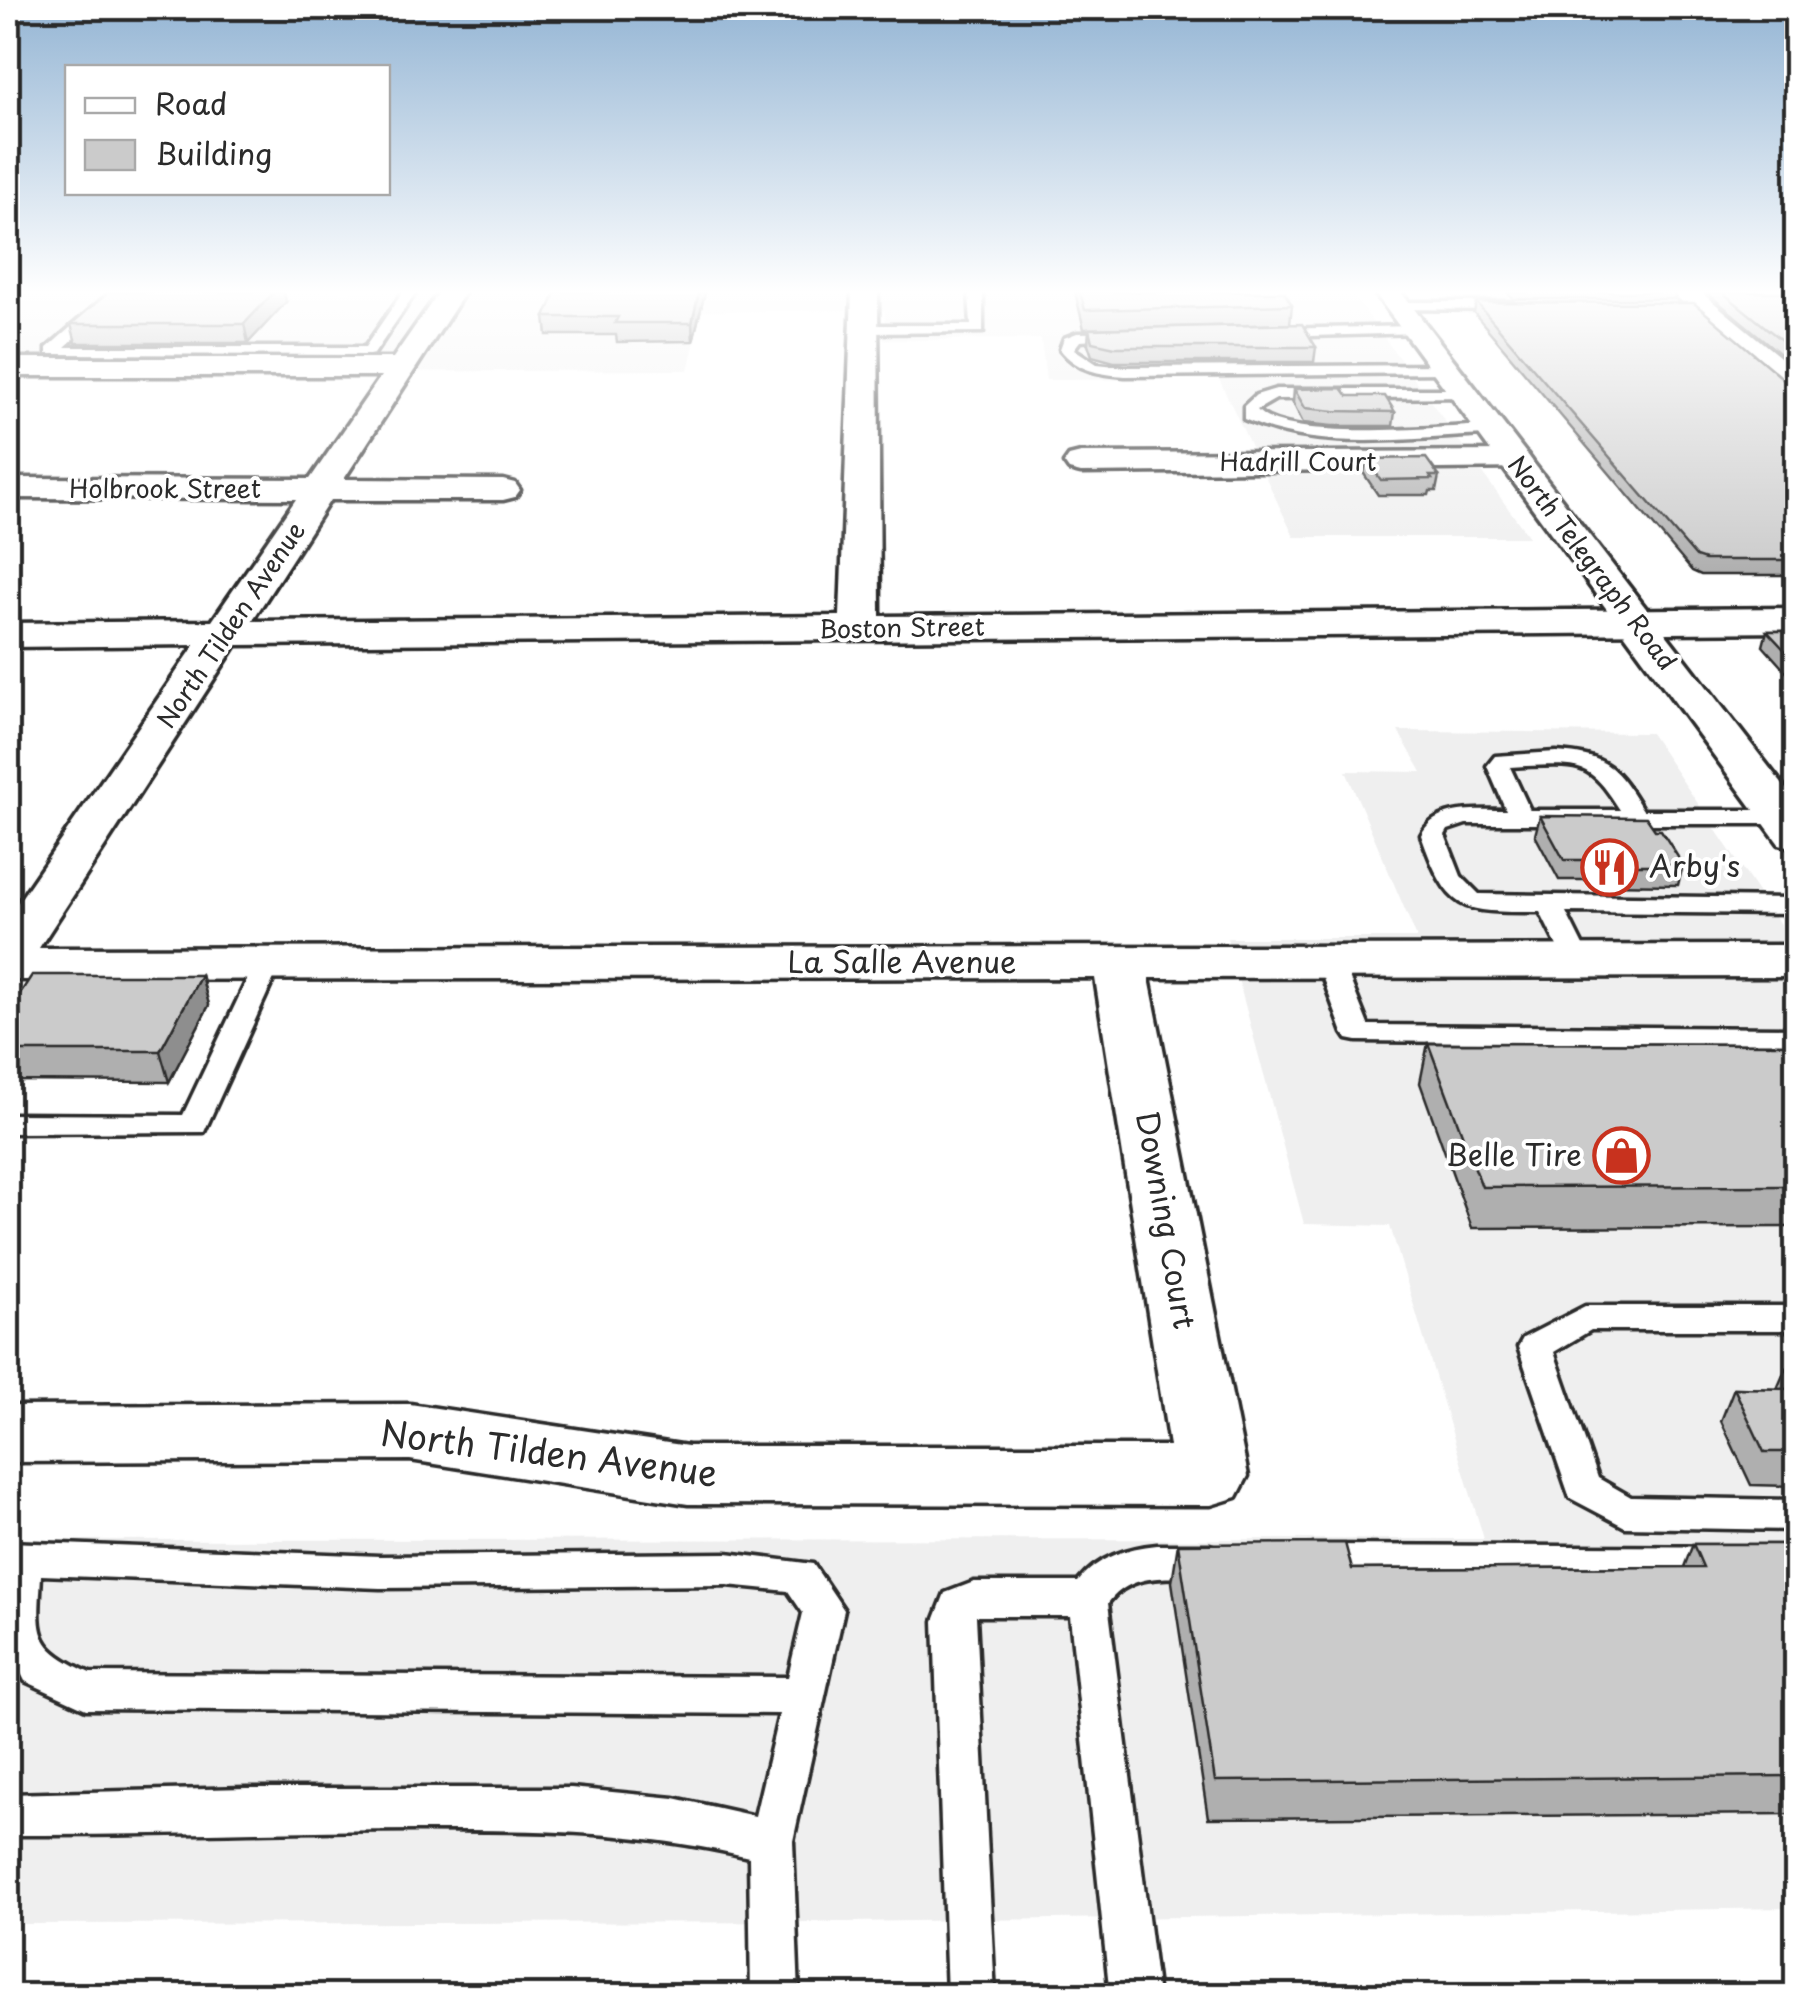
<svg xmlns="http://www.w3.org/2000/svg" width="1804" height="2003" font-family="'Playpen Sans',sans-serif">
  <style>
    .built { fill: #efefef }
    .lines { fill: none; stroke-linecap: round; stroke-linejoin: round }
    .service-casing { stroke: #2b2b2b; stroke-width: 7 }
    .minor-casing { stroke: #2b2b2b; stroke-width: 7 }
    .primary-casing { stroke: #2b2b2b; stroke-width: 7 }
    .service { fill: #fff; fill-rule: evenodd }
    .minor { fill: #fff; fill-rule: evenodd }
    .primary { fill: #fff; fill-rule: evenodd }
    .wall { fill: #afafaf; stroke: #2b2b2b; stroke-width: 2.5 }
    .shaded-wall { fill: #8e8e8e; stroke: #2b2b2b; stroke-width: 2.5 }
    .building { fill: #cbcbcb; stroke: #2b2b2b; stroke-width: 2.5 }
    .labels { text-anchor: middle; stroke-width: 8; stroke-linejoin: round; paint-order: stroke }
    .far-street-label { font-size: 25px; fill: #2b2b2b; stroke: #fff }
    .poi-label { font-size: 30px; fill: #2b2b2b; stroke: #fff; text-anchor: start }
    .street-label { font-size: 30px; fill: #2b2b2b; stroke: #fff }
    .near-street-label { font-size: 35px; fill: #2b2b2b; stroke: #fff }
  </style>
  <rect width="100%" height="100%" fill="#fff"/>
  <filter id="ink" filterUnits="userSpaceOnUse"><feTurbulence type="fractalNoise" baseFrequency=".01" numOctaves="2"/><feDisplacementMap in="SourceGraphic" scale="20" xChannelSelector="R" yChannelSelector="G"/><feConvolveMatrix kernelMatrix="1 2 1 2 8 2 1 2 1" color-interpolation-filters="sRGB"/></filter>
  <g filter="url(#ink)">
    <g class="built">
      <polygon points="8,292 1351,292 1529,537 1294,537 1219,379 1046,380 1041,339 884,340 885,310 702,311 688,370 8,374"/>
      <polygon points="1440,292 1672,292 1686,305 1449,303"/>
      <polygon points="1398,731 1650,733 1796,948 1796,1908 848,1922 8,1924 8,1540 1484,1539 1390,1226 1304,1224 1227,938 1417,938 1346,771 1422,772"/>
    </g>
    <g class="lines">
      <defs>
        <g id="service">
          <polygon points="111,292 125,292 65,347 365,347 403,292 416,292 374,354 369,355 47,354 47,348"/>
          <polygon points="969,292 983,292 983,332 864,333 857,329 864,325 971,325"/>
          <polygon points="1397,302 1510,302 1517,306 1510,310 1392,309 1392,303"/>
          <polygon points="1416,326 1423,330 1421,333 1272,337 1265,333 1272,329"/>
          <path d="M 1129,332 L 1129,338 L 1080,341 L 1074,349 L 1097,364 L 1125,367 L 1445,365 L 1452,369 L 1445,373 L 1125,376 C 1099,374 1077,371 1060,349 L 1064,338 L 1077,333 Z"/>
          <path d="M 1276,389 L 1464,389 L 1469,391 L 1469,397 L 1276,399 L 1257,410 C 1285,443 1445,426 1491,425 L 1499,430 L 1491,435 C 1411,437 1320,454 1244,419 L 1244,406 L 1256,395 Z"/>
          <path d="M 1556,752 C 1608,755 1617,768 1643,810 L 1784,810 L 1796,817 L 1784,824 L 1466,824 L 1448,830 L 1445,835 L 1461,876 L 1479,894 L 1796,898 L 1796,914 L 1566,912 L 1591,962 L 1578,970 L 1565,962 L 1540,912 C 1460,912 1449,914 1421,835 C 1436,805 1476,810 1506,810 L 1487,766 L 1495,756 ZM 1526,766 C 1581,764 1590,762 1620,810 L 1530,810 L 1510,767 Z"/>
          <polygon points="1330,954 1343,962 1368,1025 1796,1028 1796,1045 1357,1041 1347,1039 1343,1033 1317,962"/>
          <polygon points="268,955 281,963 204,1132 8,1133 8,1114 183,1115 255,963"/>
          <polygon points="1585,1306 1796,1306 1796,1330 1591,1330 1554,1352 1598,1478 1631,1497 1796,1500 1796,1530 1625,1527 1570,1498 1518,1347 1523,1338"/>
          <path d="M 8,1542 L 380,1556 L 727,1553 L 813,1564 L 844,1610 L 793,1841 L 799,1996 L 751,1996 L 749,1857 C 632,1830 536,1830 417,1830 C 281,1830 144,1836 8,1835 L 8,1794 L 246,1788 L 571,1788 L 674,1798 L 755,1816 L 779,1714 L 86,1709 L 25,1681 L 8,1647 ZM 41,1575 L 380,1588 L 727,1585 L 788,1591 L 803,1613 L 788,1677 L 90,1673 C 32,1645 38,1635 41,1575 Z"/>
          <path d="M 1157,1545 L 1210,1545 L 1224,1550 L 1229,1561 L 1224,1572 C 1183,1586 1139,1563 1108,1603 L 1158,1996 L 1110,1996 L 1070,1616 L 976,1616 L 995,1996 L 947,1996 L 934,1621 L 945,1593 L 974,1582 L 1078,1582 C 1098,1557 1126,1548 1157,1545 Z"/>
          <polygon points="1313,1545 1796,1547 1796,1579 1313,1577 1299,1572 1294,1561 1299,1550"/>
        </g>
        <g id="minor">
          <polygon points="439,292 465,292 344,479 503,480 515,483 520,490 515,497 503,500 330,500 252,621 840,616 852,292 878,292 880,616 1796,608 1796,632 236,645 39,948 1796,945 1796,977 1149,978 1248,1476 1237,1497 1211,1505 688,1504 410,1460 8,1462 8,1406 410,1404 688,1446 1169,1446 1095,978 8,980 8,917 195,645 8,647 8,623 212,621 296,499 8,498 8,478 310,479 381,376 8,376 8,358 393,358"/>
          <polygon points="1671,292 1701,292 1796,370 1796,394 1785,391"/>
          <polygon points="1515,451 1527,454 1532,461 1527,468 1081,473 1069,470 1064,463 1069,456 1081,453"/>
        </g>
        <polygon id="primary" points="1374,292 1401,292 1796,802 1796,848 1779,844"/>
      </defs>
      <use href="#service" class="service-casing"/>
      <use href="#minor" class="minor-casing"/>
      <use href="#primary" class="primary-casing"/>
      <use href="#service" class="service"/>
      <use href="#minor" class="minor"/>
      <use href="#primary" class="primary"/>
    </g>
    <g class="wall">
      <polygon points="705,292 693,341 617,342 616,335 547,335 545,317"/>
      <polygon points="1075,292 1284,292 1292,305 1290,324 1084,329"/>
      <polygon points="1507,292 1675,292 1674,299 1513,299"/>
      <polygon points="1706,292 1796,292 1796,367"/>
      <polygon points="286,302 248,343 76,343 71,324"/>
      <polygon points="1476,302 1796,384 1796,575 1701,575 1692,571 1474,313"/>
      <polygon points="1089,329 1316,347 1314,362 1114,362 1092,356 1088,344"/>
      <polygon points="1294,389 1348,396 1395,412 1393,426 1332,426 1303,423 1293,403"/>
      <polygon points="1366,459 1439,476 1436,491 1430,491 1429,495 1378,495 1364,474"/>
      <polygon points="1767,631 1796,631 1796,683 1763,646"/>
      <polygon points="1540,816 1655,830 1683,865 1678,885 1604,884 1601,880 1559,880 1535,835"/>
      <polygon points="201,975 209,1005 169,1082 8,1081 8,1012"/>
      <polygon points="1428,1043 1796,1044 1796,1227 1472,1228 1420,1083"/>
      <polygon points="1786,1368 1796,1368 1796,1486 1751,1485 1721,1421 1734,1388 1777,1389"/>
      <polygon points="1178,1544 1352,1569 1684,1567 1693,1544 1796,1544 1796,1814 1208,1818 1172,1582"/>
    </g>
    <g class="shaded-wall">
      <polygon points="274,292 284,292 286,302 248,343 244,324"/>
      <polygon points="699,292 705,292 693,341 692,323"/>
      <polygon points="201,975 209,1005 169,1082 160,1051"/>
    </g>
    <g class="building">
      <polygon points="109,292 274,292 244,324 71,324"/>
      <polygon points="556,292 699,292 692,323 615,323 618,317 545,317"/>
      <polygon points="1080,292 1284,292 1292,305 1085,310"/>
      <polygon points="1722,292 1796,292 1796,352"/>
      <polygon points="1476,302 1694,303 1787,382 1796,384 1796,560 1705,560 1696,557"/>
      <polygon points="1302,324 1316,347 1115,347 1092,342 1089,329"/>
      <polygon points="1342,388 1348,396 1385,396 1395,412 1334,411 1305,408 1294,389"/>
      <polygon points="1426,458 1439,476 1430,476 1432,479 1381,480 1366,459"/>
      <polygon points="1767,631 1796,631 1796,662"/>
      <polygon points="1540,816 1646,817 1655,830 1661,830 1683,865 1609,865 1606,860 1564,860"/>
      <polygon points="32,975 201,975 160,1051 8,1051 8,1012"/>
      <polygon points="1428,1043 1796,1044 1796,1186 1482,1187"/>
      <polygon points="1786,1368 1796,1368 1796,1389"/>
      <polygon points="1734,1388 1796,1389 1796,1452 1764,1452"/>
      <polygon points="1345,1543 1352,1569 1703,1567 1693,1544 1796,1544 1796,1776 1215,1781 1178,1544"/>
    </g>
  </g>
  <linearGradient id="sky" x2="0" y2="1"><stop stop-color="#94b5d4"/><stop offset="0.51" stop-color="#fff"/><stop offset="1" stop-color="#fff" stop-opacity="0"/></linearGradient>
  <rect width="1804" height="573" fill="url(#sky)"/>
  <defs>
    <symbol id="restaurant-ring" viewBox="-11 -11 22 22"><circle r="9.5" fill="#fff" stroke="#c8321e" stroke-width="1.5"/><path d="M-5-6h1v4h1v-4h1v4h1v-4h1v5L-1.5 .5V6h-2V.5L-5-1ZM5-6V6H3V1.5H1.5Q1.5-4 5-6Z" fill="#c8321e"/></symbol>
    <symbol id="shop-ring" viewBox="-11 -11 22 22"><circle r="9.5" fill="#fff" stroke="#c8321e" stroke-width="1.5"/><path d="M-5-2.5h2.3a2.7 3.5 0 0 1 5.4 0H5L5.5 6h-11ZM-1.5-2.5h3a1.5 2.3 0 0 0-3 0Z" fill="#c8321e"/></symbol>
  </defs>
  <g fill-rule="evenodd">
    <use href="#restaurant-ring" x="1578" y="836" width="63" height="63"/>
    <use href="#shop-ring" x="1590" y="1124" width="63" height="63"/>
  </g>
  <g class="labels">
    <g class="far-street-label">
      <text x="1298" y="471">Hadrill Court</text>
      <text x="165" y="498">Holbrook Street</text>
      <text transform="translate(1592 563) rotate(53)" y="9">North Telegraph Road</text>
      <text transform="translate(231 625) rotate(-56)" y="9">North Tilden Avenue</text>
      <text transform="translate(902 628) rotate(-1)" y="9">Boston Street</text>
    </g>
    <g class="poi-label">
      <text x="1649" y="877">Arby's</text>
      <text x="1582" y="1166" text-anchor="end">Belle Tire</text>
    </g>
    <g class="street-label">
      <text x="902" y="973">La Salle Avenue</text>
      <text transform="translate(1165 1220) rotate(80)" y="10">Downing Court</text>
    </g>
    <g class="near-street-label">
      <text transform="translate(549 1454) rotate(7)" y="12">North Tilden Avenue</text>
    </g>
  </g>
  <rect width="1804" height="2003" fill="none" stroke="#fff" stroke-width="40"/>
  <rect x="20" y="20" width="1764" height="1963" fill="none" stroke="#2b2b2b" stroke-width="4" filter="url(#ink)"/>
  <rect x="65" y="65" width="325" height="130" fill="#ffffff" stroke="#aaaaaa" stroke-width="2.5"/>
  <rect x="85" y="98" width="50" height="15" fill="#ffffff" stroke="#aaaaaa" stroke-width="2.5"/>
  <text x="155" y="115" font-size="30" fill="#2b2b2b">Road</text>
  <rect x="85" y="140" width="50" height="30" fill="#cbcbcb" stroke="#aaaaaa" stroke-width="2.5"/>
  <text x="155" y="165" font-size="30" fill="#2b2b2b">Building</text>
</svg>
